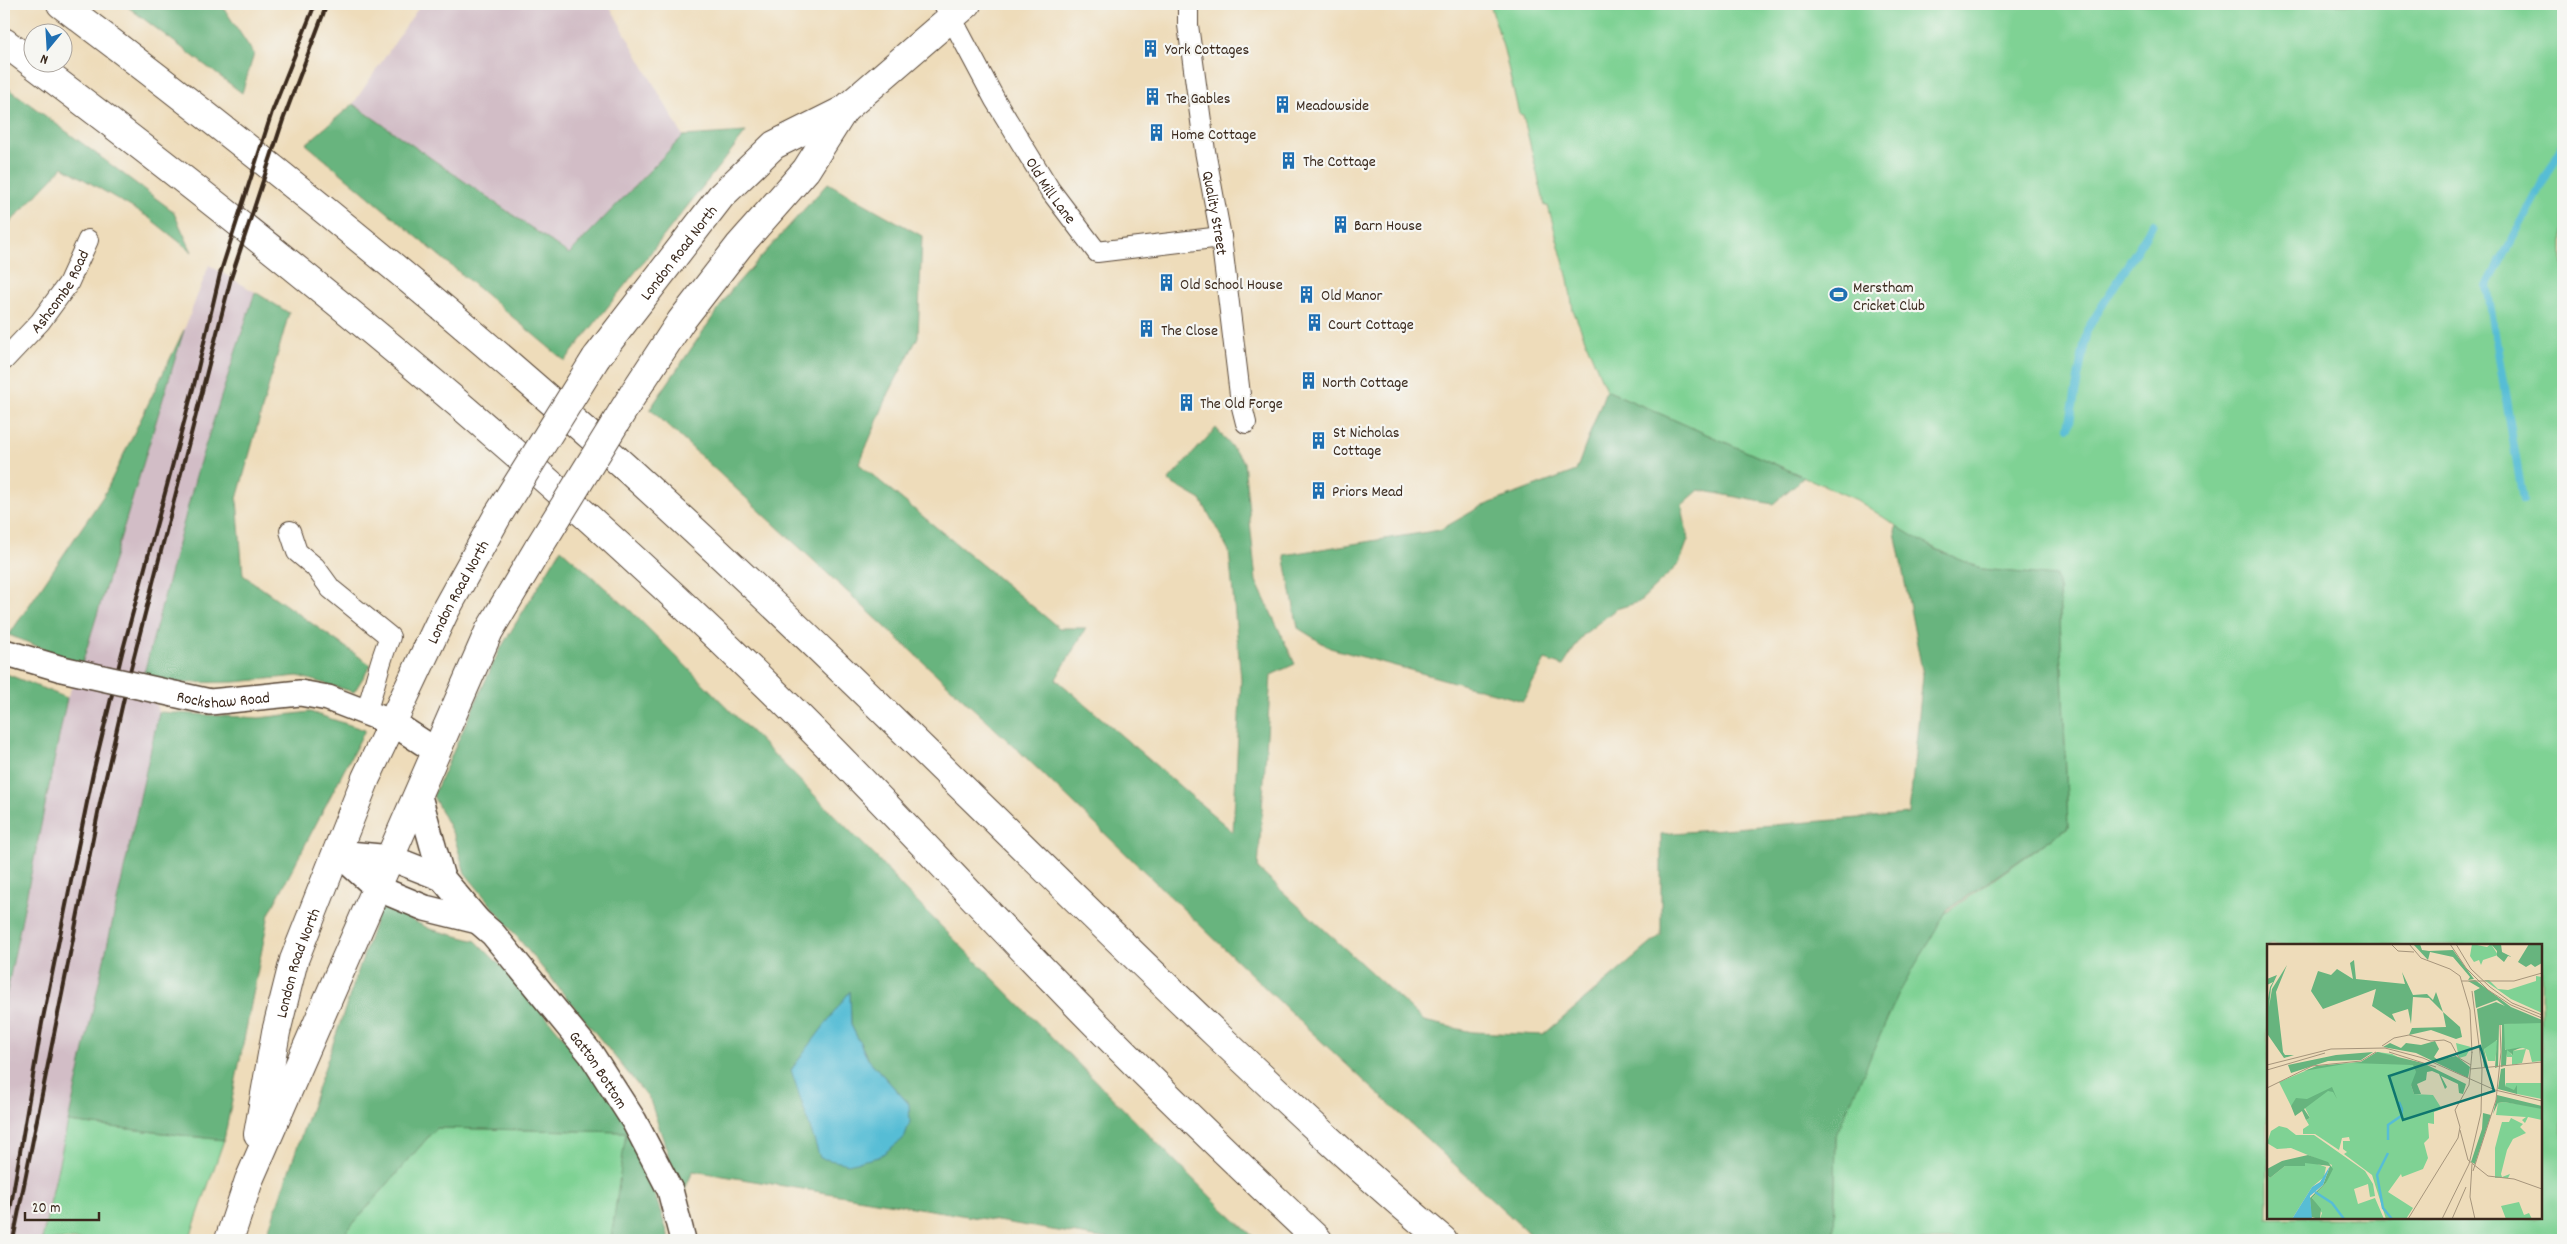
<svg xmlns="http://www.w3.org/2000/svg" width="2567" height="1244" font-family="Dekko,sans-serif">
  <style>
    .industrial { fill: #d2bdc6 }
    .green { fill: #7fd294; stroke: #5d7e59; fill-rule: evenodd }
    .forest { fill: #67b47e; stroke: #516f4e; fill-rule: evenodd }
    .water { fill: #57bdd5; stroke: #49747a }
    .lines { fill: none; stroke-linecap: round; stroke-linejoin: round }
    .stream { stroke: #57bdd5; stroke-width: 8 }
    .minor-casing { stroke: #564535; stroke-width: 22 }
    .tertiary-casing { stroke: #564535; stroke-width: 28 }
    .primary-casing { stroke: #564535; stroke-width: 30 }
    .motorway-casing { stroke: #564535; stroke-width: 30 }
    .minor { stroke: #fff; stroke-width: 20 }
    .tertiary { stroke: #fff; stroke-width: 25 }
    .primary { stroke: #fff; stroke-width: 28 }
    .motorway { stroke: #fff; stroke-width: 28 }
    .rail { stroke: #3b2a1e; stroke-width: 4 }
    .tertiary-bridge-casing { stroke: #564535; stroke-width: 28; stroke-linecap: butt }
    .primary-bridge-casing { stroke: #564535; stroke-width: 30; stroke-linecap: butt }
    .tertiary-bridge { stroke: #fff; stroke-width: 25 }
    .primary-bridge { stroke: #fff; stroke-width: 28 }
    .labels { text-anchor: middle; stroke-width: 4.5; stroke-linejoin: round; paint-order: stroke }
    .poi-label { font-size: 16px; fill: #3b2a1e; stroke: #f6f6f2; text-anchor: start }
    .street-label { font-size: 16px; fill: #3b2a1e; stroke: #f6f6f2 }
    .inset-river { fill: none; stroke: #57bdd5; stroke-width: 2.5 }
    .inset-road { fill: none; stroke: #a6957c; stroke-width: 1 }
    .view { fill: #0f766e; fill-opacity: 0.15; stroke: #0f766e; stroke-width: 2.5 }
    .inset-edge { fill: none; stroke: #3b2a1e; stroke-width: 2.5 }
  </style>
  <rect width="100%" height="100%" fill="#f6f6f2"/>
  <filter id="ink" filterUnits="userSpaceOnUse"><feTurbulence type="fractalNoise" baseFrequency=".02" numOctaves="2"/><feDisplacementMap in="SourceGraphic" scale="10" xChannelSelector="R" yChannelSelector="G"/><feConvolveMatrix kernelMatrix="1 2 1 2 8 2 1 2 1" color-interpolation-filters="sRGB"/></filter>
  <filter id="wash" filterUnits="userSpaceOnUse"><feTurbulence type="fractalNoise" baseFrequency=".0096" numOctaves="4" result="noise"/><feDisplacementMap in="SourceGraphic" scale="20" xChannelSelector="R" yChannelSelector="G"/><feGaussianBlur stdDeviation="1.12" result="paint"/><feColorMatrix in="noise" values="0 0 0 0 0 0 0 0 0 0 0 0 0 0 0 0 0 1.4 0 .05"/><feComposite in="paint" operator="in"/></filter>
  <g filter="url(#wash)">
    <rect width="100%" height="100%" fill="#eedcba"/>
    <g class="industrial">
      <polygon points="421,4 610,4 609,5 683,136 569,254 353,104"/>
      <polygon points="209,265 255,292 198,468 143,677 159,712 42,1240 4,1240 4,1006 67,698 82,664 184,330"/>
    </g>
    <g class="green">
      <path d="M 1490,4 L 2563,4 L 2563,1240 L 1834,1240 L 1836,1135 L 1859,974 L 2068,827 L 2059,590 L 2056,577 L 1982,569 L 1956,558 L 1918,540 L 1857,500 L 1606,390 L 1573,310 L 1568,279 L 1548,206 L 1545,206 L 1523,115 L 1519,114 L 1504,50 ZM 2268,945 L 2541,945 L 2541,1218 L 2268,1218 Z"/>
      <polygon points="68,1122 224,1140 189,1240 42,1240"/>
      <polygon points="436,1128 627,1132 611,1240 339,1240"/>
    </g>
    <g class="forest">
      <polygon points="124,4 221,4 254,54 242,93"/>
      <polygon points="4,85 173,211 192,252 148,217 63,167 4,229"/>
      <polygon points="353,104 569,254 683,136 746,132 565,361 306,144"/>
      <polygon points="828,183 922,236 918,337 889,393 859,464 1059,628 1086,628 1056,679 1233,832 1241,679 1229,551 1201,500 1168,481 1216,428 1244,462 1256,581 1295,664 1271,675 1258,869 1424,1021 1472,1032 1543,1035 1661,935 1661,834 1909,814 1923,675 1895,532 1896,526 1933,548 1982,569 2056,576 2059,590 2068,827 1947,910 1898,995 1836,1135 1834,1240 1536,1240 1305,1026 1017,749 650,409 732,289"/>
      <polygon points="255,292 289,313 237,499 243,575 371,665 354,692 298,676 235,682 173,683 143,677 198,468"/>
      <polygon points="184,330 82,664 9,635 104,495"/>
      <polygon points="1606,390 1804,477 1773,504 1699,490 1682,505 1688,540 1679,564 1639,602 1616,609 1583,635 1563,666 1545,660 1523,701 1330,648 1298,628 1284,555 1440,530 1480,507 1576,471"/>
      <path d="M 561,549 L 631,611 L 878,859 L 900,885 L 1223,1209 L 1257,1240 L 1113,1240 L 693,1171 L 682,1196 L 650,1100 L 465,873 L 454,836 L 433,796 L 499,651 ZM 850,992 L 851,1025 L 868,1059 L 909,1104 L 791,1070 Z"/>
      <polygon points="4,673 67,698 4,1006"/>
      <polygon points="159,712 259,718 310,712 365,730 269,914 224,1140 68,1122"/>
      <polygon points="381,905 430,929 476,941 518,983 627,1113 668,1234 668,1240 611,1240 626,1132 436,1128 339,1240 265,1240"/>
    </g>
    <polygon class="water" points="850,991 851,1025 868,1059 909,1104 910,1122 904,1138 879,1157 848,1164 820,1158 791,1070"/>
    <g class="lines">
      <g class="stream">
        <polyline points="2069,427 2087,330 2153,224"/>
        <polyline points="2523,500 2487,286 2563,145"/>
      </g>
    </g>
  </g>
  <g filter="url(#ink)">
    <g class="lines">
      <defs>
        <g id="minor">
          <path id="s1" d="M 944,4 L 995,100 L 1050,190 L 1097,252 L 1221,237"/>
          <path id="s2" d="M 1188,4 L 1188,25 L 1205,151 L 1221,237 L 1241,403 L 1246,423"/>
          <path id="s3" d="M 4,360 L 40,322 L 68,284 L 88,240"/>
          <path d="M 290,531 L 297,552 L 315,567 L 331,589 L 390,637 C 379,661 375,687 366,712"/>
        </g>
        <g id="tertiary">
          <polyline points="4,652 62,669"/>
          <path id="s4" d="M 174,694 L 210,702 L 300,693 L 328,698 L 393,723 L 436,751"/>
          <polyline points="418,793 442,878"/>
          <path id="s5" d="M 338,853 L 391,858 L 442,878 L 478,921 L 493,934 L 591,1054 L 634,1121 L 670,1190 L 683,1240"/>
          <polyline points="338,853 377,888 425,908 478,921"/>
        </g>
        <g id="primary">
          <path id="s6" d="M 596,358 L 721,196 L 774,145 L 844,110 L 967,4"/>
          <polyline points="635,391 681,321 739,246 806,170 844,110"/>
          <path id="s7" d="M 258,1134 L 276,1032 L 294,960 L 366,778 L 445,611 L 498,515"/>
          <polyline points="229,1240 249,1180 489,631 539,547"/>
        </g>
        <g id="motorway">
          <path d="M 61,4 C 272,163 477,330 671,509 C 857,680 1033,860 1215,1033 C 1290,1104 1364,1174 1443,1240"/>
          <path d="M 4,42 C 271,242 531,454 770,688 C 866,781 956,881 1050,977 C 1137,1068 1227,1154 1318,1240"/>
        </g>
      </defs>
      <use href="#minor" class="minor-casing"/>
      <use href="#tertiary" class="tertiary-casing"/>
      <use href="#primary" class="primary-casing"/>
      <use href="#motorway" class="motorway-casing"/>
      <use href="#minor" class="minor"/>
      <use href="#tertiary" class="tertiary"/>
      <use href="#primary" class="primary"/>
      <use href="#motorway" class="motorway"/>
      <g class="rail">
        <polyline points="5,1240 42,1023 93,773 122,653 194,385 220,274 272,112 315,4"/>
        <polyline points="13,1240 100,803 129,676 231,278 283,120 327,4"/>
      </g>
      <defs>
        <polyline id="tertiary-bridge" points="62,669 174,694"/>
        <g id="primary-bridge">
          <polyline points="498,515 596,358"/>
          <polyline points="539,547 635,391"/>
        </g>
      </defs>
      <use href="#tertiary-bridge" class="tertiary-bridge-casing"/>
      <use href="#primary-bridge" class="primary-bridge-casing"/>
      <use href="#tertiary-bridge" class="tertiary-bridge"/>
      <use href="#primary-bridge" class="primary-bridge"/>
    </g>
  </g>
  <defs>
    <symbol id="building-bare" viewBox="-9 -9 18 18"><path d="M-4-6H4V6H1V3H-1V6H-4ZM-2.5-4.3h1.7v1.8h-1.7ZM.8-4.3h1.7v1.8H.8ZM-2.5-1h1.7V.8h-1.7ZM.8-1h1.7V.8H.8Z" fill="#1f6fb2" stroke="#f6f6f2" stroke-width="2.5" paint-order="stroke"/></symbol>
    <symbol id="stadium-bare" viewBox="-9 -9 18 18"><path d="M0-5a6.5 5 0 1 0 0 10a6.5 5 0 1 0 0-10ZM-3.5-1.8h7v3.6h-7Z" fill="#1f6fb2" stroke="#f6f6f2" stroke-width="2.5" paint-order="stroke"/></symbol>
  </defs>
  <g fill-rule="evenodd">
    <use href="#building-bare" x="1138" y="36" width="25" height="25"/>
    <use href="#building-bare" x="1140" y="84" width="25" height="25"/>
    <use href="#building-bare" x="1270" y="92" width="25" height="25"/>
    <use href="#building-bare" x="1144" y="120" width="25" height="25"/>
    <use href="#building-bare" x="1276" y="148" width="25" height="25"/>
    <use href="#building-bare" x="1328" y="212" width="25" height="25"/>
    <use href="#building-bare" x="1154" y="270" width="25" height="25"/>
    <use href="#building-bare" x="1294" y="282" width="25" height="25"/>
    <use href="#stadium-bare" x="1826" y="282" width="25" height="25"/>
    <use href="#building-bare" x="1302" y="310" width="25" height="25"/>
    <use href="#building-bare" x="1134" y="316" width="25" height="25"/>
    <use href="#building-bare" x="1296" y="368" width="25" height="25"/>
    <use href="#building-bare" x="1174" y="390" width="25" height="25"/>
    <use href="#building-bare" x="1306" y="428" width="25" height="25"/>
    <use href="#building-bare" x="1306" y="478" width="25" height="25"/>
  </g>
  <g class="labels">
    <g class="poi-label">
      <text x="1165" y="54">York Cottages</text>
      <text x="1166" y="103">The Gables</text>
      <text x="1296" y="110">Meadowside</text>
      <text x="1171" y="139">Home Cottage</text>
      <text x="1303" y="166">The Cottage</text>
      <text x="1354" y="230">Barn House</text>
      <text x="1180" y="289">Old School House</text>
      <text x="1853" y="292">Merstham<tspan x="1853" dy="18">Cricket Club</tspan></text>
      <text x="1321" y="300">Old Manor</text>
      <text x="1328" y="329">Court Cottage</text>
      <text x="1161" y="335">The Close</text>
      <text x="1322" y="387">North Cottage</text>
      <text x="1200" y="408">The Old Forge</text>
      <text x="1333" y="437">St Nicholas<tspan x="1333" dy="18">Cottage</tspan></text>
      <text x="1332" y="496">Priors Mead</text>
    </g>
    <g class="street-label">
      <text dy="6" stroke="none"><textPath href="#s1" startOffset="215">Old Mill Lane</textPath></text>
      <text dy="6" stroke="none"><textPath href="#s2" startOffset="211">Quality Street</textPath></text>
      <text dy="6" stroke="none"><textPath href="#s6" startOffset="134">London Road North</textPath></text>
      <text dy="6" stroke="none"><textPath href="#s3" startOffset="89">Ashcombe Road</textPath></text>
      <text dy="6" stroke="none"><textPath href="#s7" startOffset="581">London Road North</textPath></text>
      <text dy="6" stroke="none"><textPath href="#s4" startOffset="50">Rockshaw Road</textPath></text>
      <text dy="6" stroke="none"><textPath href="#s7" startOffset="176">London Road North</textPath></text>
      <text dy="6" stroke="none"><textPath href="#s5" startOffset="356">Gatton Bottom</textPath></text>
    </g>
  </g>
  <g transform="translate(2267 944)">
    <rect width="275" height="275" fill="#eedcba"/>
    <path d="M 205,0 L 220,3 L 224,0 L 231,11 L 216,16 L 214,21 L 212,16 L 207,18 L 203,12 ZM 269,32 L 275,33 L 275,69 L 244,55 L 217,36 L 222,36 L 231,45 L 241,46 L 269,37 ZM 269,77 L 275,79 L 274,117 L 265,118 L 262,106 L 256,104 L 241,106 L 245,111 L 245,107 L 259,105 L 255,119 L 245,121 L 245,113 L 240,113 L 237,100 L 237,80 ZM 231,96 L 228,117 L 221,117 L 217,105 L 219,100 ZM 189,99 L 204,103 L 199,112 L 192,114 ZM 111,108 L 125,110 L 148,122 L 150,134 L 144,141 L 147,150 L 166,151 L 175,165 L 167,168 L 167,180 L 161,179 L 162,194 L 157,199 L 161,214 L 156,225 L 135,233 L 134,230 L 121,248 L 146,264 L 139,275 L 119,275 L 105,231 L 77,210 L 80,208 L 76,205 L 76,197 L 83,197 L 82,193 L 75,194 L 72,206 L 48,190 L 36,190 L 36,185 L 42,181 L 39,176 L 43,174 L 35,158 L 24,162 L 12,138 L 50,122 L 94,118 ZM 239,139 L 275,139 L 275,155 L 250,150 L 238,142 ZM 237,158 L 271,163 L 275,165 L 275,176 L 261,173 L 258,179 L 255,176 L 259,173 L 229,171 L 231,159 ZM 244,174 L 256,180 L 253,183 L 259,189 L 246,195 L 240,206 L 234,230 L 235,233 L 243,230 L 241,234 L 228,234 L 228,204 L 233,185 L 235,178 L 242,178 ZM 12,182 L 20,184 L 29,191 L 47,191 L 98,227 L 106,240 L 108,252 L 103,253 L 101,240 L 87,245 L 91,260 L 108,254 L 117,275 L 53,275 L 55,269 L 45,254 L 59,239 L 65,221 L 24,204 L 10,205 L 0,199 L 4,187 ZM 45,218 L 59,223 L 57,233 L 45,243 L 25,275 L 0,275 L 0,231 L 3,234 L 18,222 L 37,222 L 38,219 ZM 252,258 L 257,271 L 262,269 L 265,275 L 239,275 L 234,262 Z" fill="#7fd294"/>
    <path d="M 146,0 L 153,0 L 155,6 L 162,7 L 186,6 L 207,35 L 201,36 L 203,33 L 186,13 L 163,8 L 161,16 ZM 224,0 L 234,0 L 235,8 L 245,13 L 241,12 L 237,18 L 230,12 L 230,7 ZM 262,0 L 275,1 L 275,19 L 268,23 L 264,20 L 259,23 L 251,18 ZM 87,16 L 89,35 L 138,40 L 135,28 L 146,51 L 160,50 L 166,56 L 169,48 L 176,68 L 193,83 L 195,93 L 189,95 L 164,86 L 142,91 L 145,84 L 179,83 L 176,68 L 162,54 L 146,53 L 144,80 L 141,65 L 125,70 L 129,78 L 105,62 L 109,45 L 56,65 L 44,47 L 51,27 L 64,31 L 70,25 L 86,35 L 83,19 ZM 20,21 L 9,48 L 16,108 L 18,111 L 27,111 L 17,114 L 1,91 L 0,60 L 3,43 L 6,38 L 0,41 L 0,35 L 10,31 L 4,44 L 2,63 L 5,45 ZM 208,36 L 244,63 L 275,76 L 275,79 L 237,80 L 238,106 L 255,103 L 246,107 L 246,111 L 240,106 L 239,121 L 234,123 L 235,91 L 235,81 L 232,81 L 231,123 L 228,124 L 230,96 L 217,105 L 221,123 L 217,123 L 210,65 L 229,58 L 238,62 L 230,56 L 209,64 L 207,47 L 213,44 L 201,37 ZM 168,97 L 172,105 L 167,113 L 171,116 L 189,112 L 203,123 L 201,134 L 149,109 L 116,103 L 123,99 L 134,104 L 139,99 L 154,101 ZM 106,108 L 94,116 L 61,117 L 24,129 L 21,121 L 69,111 ZM 110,108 L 156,119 L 199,140 L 196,150 L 192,149 L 191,140 L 174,132 L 180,143 L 178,145 L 172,130 L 165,127 L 160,128 L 159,136 L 150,140 L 154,150 L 147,150 L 144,141 L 149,128 L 146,121 L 83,119 L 37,127 L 50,122 L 94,118 ZM 238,124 L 238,142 L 247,146 L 250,141 L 250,150 L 231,145 L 234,125 ZM 65,143 L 70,155 L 66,148 L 61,147 L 37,165 L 43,174 L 39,176 L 35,167 L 28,172 L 24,162 L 29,154 L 40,155 ZM 230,151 L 275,162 L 275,165 L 237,158 L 231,159 L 226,170 ZM 216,169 L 224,171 L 208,220 L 204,218 L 215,185 ZM 41,211 L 61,218 L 66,225 L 59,239 L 45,254 L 54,265 L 53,275 L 44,273 L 43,254 L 56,241 L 63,222 L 38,219 L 38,222 L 18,222 L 3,234 L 0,231 L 0,225 L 15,217 Z" fill="#67b47e"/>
    <path d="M 63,222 L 56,241 L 43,252 L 45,275 L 25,275 L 45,243 L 53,238 Z" fill="#57bdd5"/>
    <path class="inset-river" d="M 121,196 L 121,181 L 134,172 L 135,165 L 132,158M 121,209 L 110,231 L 116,264 L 125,275M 48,248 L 65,259 L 77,275"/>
    <path class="inset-road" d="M 124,0 L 131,7 L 147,8M 142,0 L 154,14 L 183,25 L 193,32 L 203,66 L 205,109M 183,0 L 199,24 L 221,46 L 244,61 L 275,74M 189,0 L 204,25 L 223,43 L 245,59 L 275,71M 195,37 L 247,37 L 275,29M 115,102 L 127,94 L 142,91 L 164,97 L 177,96 L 184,99 L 192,114 L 204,121M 122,108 L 169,123M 0,121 L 64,105 L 118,104 L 156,114 L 228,146 L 275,157M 203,125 L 275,118M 0,126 L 58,109M 0,144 L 45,122 L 94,117 L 109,108M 193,186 L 201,216 L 221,232 L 247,235 L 275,245M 205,220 L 203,253 L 208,275M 206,227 L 229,156 L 234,108 L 233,81M 141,275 L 191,194 L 193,183 L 188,166 L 202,141 L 205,108M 175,275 L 202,220 L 214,169 L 215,125 L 205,47M 185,275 L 199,243"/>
    <path class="view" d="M 213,102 L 227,147 L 136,176 L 122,132 Z"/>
    <rect width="275" height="275" class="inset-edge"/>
  </g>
  <rect width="2567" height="1244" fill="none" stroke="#f6f6f2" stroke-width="20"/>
  <g transform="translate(48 48) rotate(198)"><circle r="24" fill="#f6f6f2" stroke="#aba49d"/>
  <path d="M0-4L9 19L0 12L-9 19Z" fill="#1f6fb2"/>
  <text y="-8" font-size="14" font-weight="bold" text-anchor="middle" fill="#3b2a1e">N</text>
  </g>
  <path d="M25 1212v8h74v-8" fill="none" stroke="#3b2a1e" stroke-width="2.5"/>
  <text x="32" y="1212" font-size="15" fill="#3b2a1e" stroke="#f6f6f2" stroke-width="4" paint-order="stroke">20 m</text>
</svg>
